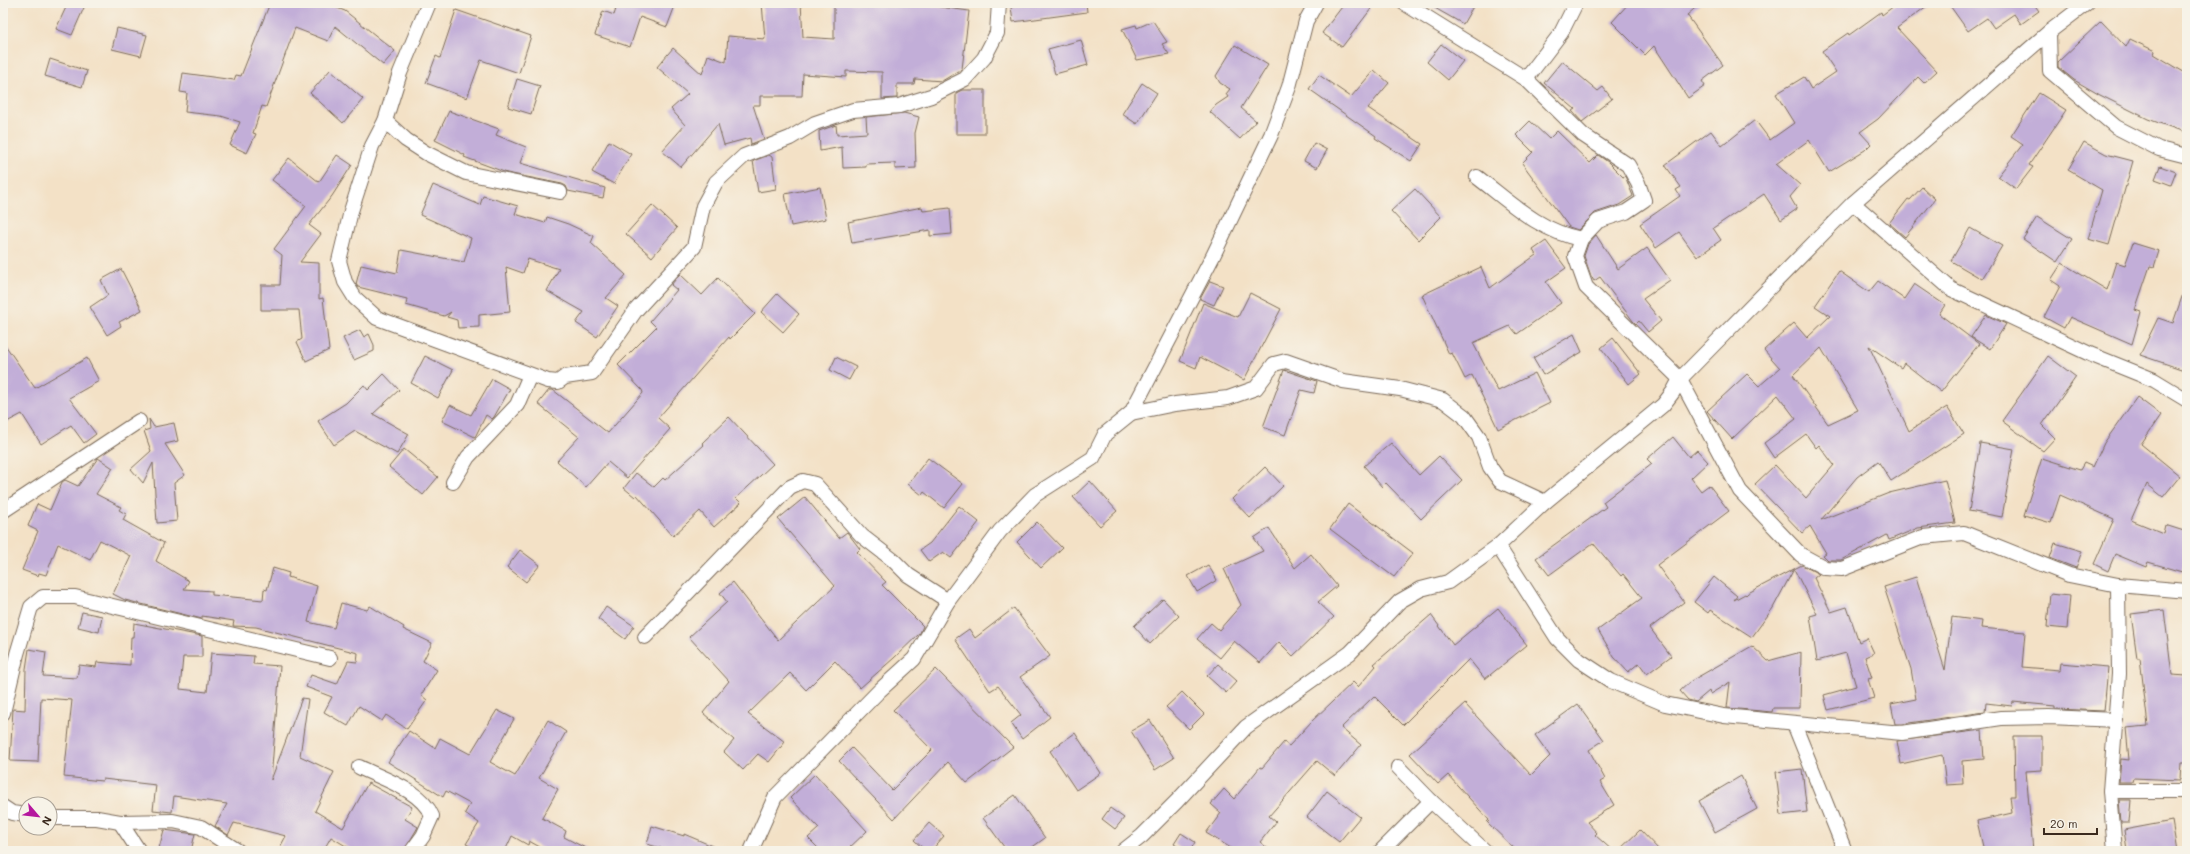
<svg xmlns="http://www.w3.org/2000/svg" width="2190" height="854" font-family="Mali,sans-serif">
  <style>
    .building { fill: #c2aed8; fill-rule: evenodd }
    .lines { fill: none; stroke-linecap: round; stroke-linejoin: round }
    .street-casing { stroke: #7b6a59; stroke-width: 16 }
    .street { stroke: #fff; stroke-width: 14 }
  </style>
  <rect width="100%" height="100%" fill="#f7f3e8"/>
  <filter id="ink" filterUnits="userSpaceOnUse"><feTurbulence type="fractalNoise" baseFrequency=".025" numOctaves="2"/><feDisplacementMap in="SourceGraphic" scale="8" xChannelSelector="R" yChannelSelector="G"/><feConvolveMatrix kernelMatrix="1 2 1 2 8 2 1 2 1" color-interpolation-filters="sRGB"/></filter>
  <filter id="wash" filterUnits="userSpaceOnUse"><feTurbulence type="fractalNoise" baseFrequency=".012" numOctaves="4" result="noise"/><feDisplacementMap in="SourceGraphic" scale="16" xChannelSelector="R" yChannelSelector="G"/><feGaussianBlur stdDeviation="0.9" result="paint"/><feColorMatrix in="noise" values="0 0 0 0 0 0 0 0 0 0 0 0 0 0 0 0 0 1.4 0 .05"/><feComposite in="paint" operator="in"/></filter>
  <g filter="url(#wash)">
    <rect width="100%" height="100%" fill="#f3e1c6"/>
    <g id="blocks">
      <g class="building">
        <polygon points="68,3 86,3 72,35 56,29"/>
        <polygon points="270,3 324,3 345,11 395,51 383,65 335,26 328,41 295,28 266,107 262,106 253,133 256,134 247,153 230,145 240,122 221,116 185,112 187,93 180,92 183,73 234,80 236,75 241,76"/>
        <polygon points="606,3 676,3 667,27 640,17 630,47 595,35 603,11 614,15 616,9"/>
        <polygon points="762,3 801,3 803,37 834,39 834,3 912,3 969,11 962,69 942,81 915,79 914,84 897,84 897,98 882,99 882,72 846,71 846,77 803,74 802,96 760,96 760,105 753,105 764,139 751,144 750,138 724,145 718,124 681,167 662,151 685,125 671,109 688,94 657,67 673,48 702,74 708,55 726,62 728,36 765,39"/>
        <polygon points="1037,3 1086,3 1087,12 1013,22 1011,7"/>
        <polygon points="1345,3 1364,3 1371,9 1342,47 1322,33"/>
        <polygon points="1426,3 1475,3 1463,24"/>
        <polygon points="1629,3 1701,3 1687,15 1723,65 1702,81 1705,86 1688,98 1654,46 1645,55 1612,22"/>
        <polygon points="1898,3 1931,3 1897,28 1937,71 1924,83 1918,77 1878,119 1860,132 1871,144 1865,150 1829,172 1809,140 1776,164 1800,185 1790,197 1797,209 1781,220 1764,194 1713,228 1721,240 1697,257 1679,232 1656,248 1640,224 1680,196 1676,190 1681,187 1665,165 1711,131 1722,146 1755,120 1770,140 1794,123 1776,94 1804,77 1811,89 1836,72 1822,51 1848,33 1849,35 1881,12 1882,15"/>
        <polygon points="1948,3 2033,3 2039,11 2021,24 2014,14 1994,28 1987,18 1968,31"/>
        <polygon points="456,10 531,36 519,73 481,60 467,98 426,83 436,56 440,58"/>
        <polygon points="1153,21 1167,42 1162,44 1169,54 1137,60 1122,29 1136,25 1137,28"/>
        <polygon points="2101,21 2126,47 2130,39 2155,51 2154,54 2187,74 2187,133 2148,119 2100,95 2074,80 2058,67 2058,62"/>
        <polygon points="117,28 147,35 141,56 112,49"/>
        <polygon points="1081,40 1088,65 1055,74 1048,49"/>
        <polygon points="1441,44 1463,61 1448,80 1427,62"/>
        <polygon points="1235,45 1268,65 1241,108 1256,121 1240,139 1210,112 1216,105 1228,97 1226,94 1230,89 1220,83 1216,76"/>
        <polygon points="50,59 87,71 82,87 45,76"/>
        <polygon points="1562,61 1598,91 1603,87 1612,99 1582,122 1572,111 1575,109 1544,83"/>
        <polygon points="330,70 363,99 343,123 310,93"/>
        <polygon points="1374,70 1389,83 1368,108 1422,144 1411,161 1375,138 1376,136 1309,89 1319,75 1351,97"/>
        <polygon points="517,79 540,86 531,114 508,107"/>
        <polygon points="1142,83 1157,93 1137,124 1122,114"/>
        <polygon points="962,90 985,90 985,134 956,134 956,93"/>
        <polygon points="2039,93 2066,110 2029,165 2033,167 2016,189 1998,176 2023,144 2011,136"/>
        <polygon points="449,111 499,129 496,135 526,147 520,163 605,188 603,198 568,191 566,186 562,184 507,173 464,157 465,155 435,140"/>
        <polygon points="904,113 919,117 915,133 916,168 895,169 895,163 866,164 866,167 843,168 842,147 820,151 819,131 836,125 837,135 867,133 866,117"/>
        <polygon points="1530,121 1549,139 1557,131 1590,163 1598,155 1608,162 1623,177 1625,176 1633,196 1619,205 1595,213 1578,230 1569,227 1522,163 1533,152 1516,135"/>
        <polygon points="609,141 631,154 614,184 592,172"/>
        <polygon points="2084,142 2106,154 2133,161 2109,245 2088,239 2102,190 2068,170"/>
        <polygon points="1314,143 1327,150 1317,168 1304,161"/>
        <polygon points="337,155 352,165 332,196 309,225 321,234 300,262 319,263 319,299 323,298 329,350 306,361 297,342 302,339 299,310 261,310 261,285 280,285 282,255 274,249 306,206 272,180 289,158 319,182"/>
        <polygon points="769,155 772,157 776,189 758,192 753,161"/>
        <polygon points="2160,166 2176,172 2171,185 2155,179"/>
        <polygon points="433,185 480,205 483,196 518,206 515,214 545,223 547,217 568,224 594,236 591,243 626,275 606,298 618,306 597,337 576,323 584,312 547,291 559,269 528,259 523,273 506,267 510,312 479,315 479,327 458,328 457,320 447,317 451,312 444,316 406,305 407,299 358,287 356,284 361,265 397,273 401,250 464,262 471,238 420,215"/>
        <polygon points="820,187 826,219 791,226 785,194"/>
        <polygon points="1922,187 1935,199 1905,237 1889,223 1908,199 1910,200"/>
        <polygon points="1415,189 1441,217 1418,240 1391,211"/>
        <polygon points="652,205 677,228 652,257 626,234"/>
        <polygon points="922,207 923,211 950,208 952,234 930,236 930,230 852,243 848,222"/>
        <polygon points="2037,217 2072,239 2057,262 2023,239"/>
        <polygon points="1970,228 2002,246 1982,279 1951,261"/>
        <polygon points="1596,235 1618,269 1647,248 1670,280 1643,299 1661,321 1648,332 1639,321 1636,324 1633,321 1600,277 1594,281 1591,276 1584,256 1588,244"/>
        <polygon points="1546,241 1566,268 1546,282 1561,303 1517,334 1510,326 1473,343 1498,391 1535,373 1550,403 1498,429 1472,375 1465,379 1452,353 1449,354 1422,295 1481,267 1490,288 1536,255 1533,250"/>
        <polygon points="2133,243 2159,251 2154,267 2150,266 2135,310 2141,312 2132,344 2070,317 2064,328 2044,317 2060,286 2051,280 2062,263 2107,290 2116,262 2125,265"/>
        <polygon points="121,269 142,310 119,322 121,326 107,335 90,307 108,295 101,280"/>
        <path d="M 1839,271 L 1869,292 L 1878,281 L 1904,299 L 1914,284 L 1945,305 L 1939,314 L 1979,344 L 1941,392 L 1904,363 L 1901,368 L 1869,346 L 1909,431 L 1947,407 L 1964,434 L 1891,481 L 1878,461 L 1857,477 L 1821,520 L 1889,493 L 1945,480 L 1955,523 L 1918,528 L 1889,540 L 1887,535 L 1841,560 L 1828,560 L 1823,555 L 1826,553 L 1810,526 L 1802,533 L 1755,484 L 1775,465 L 1806,498 L 1834,465 L 1819,445 L 1816,448 L 1806,434 L 1774,458 L 1764,443 L 1796,419 L 1778,395 L 1732,439 L 1707,411 L 1747,374 L 1759,386 L 1780,368 L 1764,350 L 1794,323 L 1807,338 L 1830,316 L 1815,306 ZM 1821,348 L 1858,410 L 1828,424 L 1793,375 Z"/>
        <polygon points="680,274 702,295 718,278 755,314 730,339 729,337 658,418 670,429 627,478 608,462 586,487 557,461 579,437 538,404 549,390 553,390 608,433 643,393 642,390 618,365 656,327 650,321 677,290 671,285"/>
        <polygon points="1210,281 1223,286 1214,305 1200,299"/>
        <polygon points="2185,288 2187,288 2187,371 2140,355 2158,318 2173,323"/>
        <polygon points="1250,293 1281,309 1244,380 1200,357 1196,368 1180,361 1203,303 1238,317"/>
        <polygon points="777,294 799,314 783,332 761,312"/>
        <polygon points="1986,315 2006,324 1990,349 1971,337"/>
        <polygon points="360,330 364,337 369,334 374,345 374,351 354,360 343,338"/>
        <polygon points="1574,334 1582,352 1543,375 1533,358"/>
        <polygon points="1613,338 1641,374 1629,384 1601,348"/>
        <polygon points="3,342 35,388 87,358 99,381 69,398 96,434 84,443 71,425 41,444 22,414 3,424"/>
        <polygon points="425,356 453,370 438,398 411,383"/>
        <polygon points="2048,356 2076,377 2042,425 2055,438 2043,451 2002,421"/>
        <polygon points="836,357 856,367 849,380 830,370"/>
        <polygon points="1284,370 1317,381 1314,393 1301,390 1285,435 1263,427"/>
        <polygon points="384,374 399,390 373,414 409,434 397,454 355,431 334,445 318,421 346,403 364,385 368,390"/>
        <polygon points="492,379 510,389 494,417 492,419 486,415 475,437 442,421 450,405 471,415"/>
        <polygon points="2137,397 2161,415 2141,444 2180,476 2163,497 2147,484 2131,520 2163,533 2165,525 2187,532 2187,556 2182,572 2148,562 2146,567 2115,554 2108,571 2094,564 2114,519 2060,495 2051,523 2024,515 2042,458 2080,470 2084,463 2093,467 2104,443"/>
        <polygon points="729,417 773,464 736,498 741,503 714,527 700,511 673,536 637,495 635,497 624,488 636,473 654,487 663,478 665,480 704,445 702,443"/>
        <polygon points="149,419 154,427 174,423 178,441 165,444 185,475 174,483 177,521 157,523 153,463 143,483 131,469 151,451 144,431 150,429"/>
        <polygon points="1673,437 1689,457 1697,450 1708,462 1691,478 1701,491 1709,485 1729,511 1657,565 1684,602 1650,628 1671,656 1647,674 1639,663 1628,672 1614,657 1598,630 1642,598 1623,574 1621,576 1593,543 1549,575 1536,558 1606,507 1603,502 1652,464 1647,459"/>
        <polygon points="1391,443 1419,475 1439,456 1462,480 1421,519 1386,483 1382,487 1364,466"/>
        <polygon points="1980,443 2014,449 2002,517 1969,511"/>
        <polygon points="404,449 438,477 423,495 389,467"/>
        <polygon points="98,458 113,468 96,494 121,507 119,510 126,514 123,520 164,543 156,561 189,581 184,589 212,591 212,595 263,600 264,589 267,590 273,568 289,573 288,577 317,586 308,622 334,628 341,603 367,610 370,606 404,627 403,629 432,643 423,661 437,670 421,695 427,700 407,729 386,715 382,721 359,706 348,726 324,712 332,697 306,687 311,675 337,684 348,661 357,662 358,653 256,627 233,626 234,621 202,616 202,619 125,600 113,594 131,556 100,540 90,560 58,544 46,575 39,573 38,576 22,570 38,531 28,526 37,504 50,510 62,482 65,480 78,486"/>
        <polygon points="928,458 963,484 944,508 924,492 922,495 908,484"/>
        <polygon points="1265,467 1283,486 1250,518 1232,499"/>
        <polygon points="1090,481 1117,511 1100,526 1073,497"/>
        <polygon points="805,497 839,538 847,532 860,549 857,552 886,582 882,585 923,626 920,633 894,658 860,688 835,661 806,690 790,673 748,714 785,742 769,762 758,754 743,770 724,752 734,740 703,713 729,681 689,637 727,602 720,593 733,582 778,640 835,586 778,519"/>
        <polygon points="1348,504 1413,553 1394,577 1330,529"/>
        <polygon points="959,506 979,522 951,558 943,552 929,562 920,550 930,543"/>
        <polygon points="1037,522 1062,548 1041,568 1017,542"/>
        <polygon points="1269,528 1295,568 1311,554 1337,586 1318,602 1334,617 1293,656 1279,642 1260,663 1234,641 1220,658 1197,639 1211,623 1219,630 1241,605 1224,569 1263,551 1254,538"/>
        <polygon points="2055,543 2082,551 2076,568 2050,558"/>
        <polygon points="520,550 540,565 526,582 507,567"/>
        <polygon points="1208,565 1217,580 1197,592 1188,576"/>
        <polygon points="1802,565 1819,574 1814,578 1831,612 1847,607 1859,642 1867,638 1874,653 1865,657 1872,678 1868,679 1874,698 1828,710 1824,695 1856,686 1846,653 1817,661 1810,616 1817,614 1794,569"/>
        <polygon points="1794,569 1773,608 1752,637 1710,610 1708,613 1694,602 1714,577 1737,596 1734,600 1745,594 1746,595 1748,593"/>
        <polygon points="1916,577 1945,670 1952,617 1982,621 1981,628 2025,632 2022,667 2059,670 2060,663 2108,667 2104,711 2055,709 2055,706 2013,702 2012,706 1986,703 1985,712 1902,724 1895,724 1891,704 1916,699 1911,669 1884,587"/>
        <polygon points="2050,594 2070,596 2067,629 2047,627"/>
        <polygon points="1163,599 1179,616 1150,644 1134,626"/>
        <polygon points="606,607 634,626 625,639 598,619"/>
        <polygon points="1014,608 1050,656 1020,677 1050,717 1022,739 1011,723 1021,715 998,686 990,691 955,639 969,629 975,638"/>
        <polygon points="1498,608 1527,645 1485,679 1469,659 1403,725 1374,696 1341,728 1361,745 1335,776 1317,761 1269,816 1276,822 1260,842 1271,851 1236,851 1206,833 1221,813 1211,804 1224,789 1234,799 1260,767 1262,768 1284,742 1289,746 1312,721 1353,682 1358,687 1376,666 1374,664 1431,615 1453,645"/>
        <polygon points="2164,610 2172,675 2187,676 2187,763 2181,763 2180,780 2133,778 2132,782 2119,782 2121,759 2129,760 2126,728 2148,726 2140,658 2137,658 2131,614"/>
        <polygon points="82,612 102,616 99,632 78,627"/>
        <polygon points="134,623 202,636 202,657 183,657 180,689 207,692 211,653 254,656 253,664 280,666 271,780 302,698 308,699 300,756 334,772 315,811 343,828 368,783 412,807 405,819 418,827 404,851 354,851 331,837 323,851 278,851 286,836 234,823 228,835 215,826 227,804 174,796 172,812 153,810 156,785 103,779 102,781 64,777 72,700 41,698 38,762 10,761 13,709 25,710 26,669 29,649 46,652 43,676 77,678 79,665 96,667 97,662 130,665 131,637 133,637"/>
        <polygon points="1752,646 1768,661 1801,652 1800,708 1773,708 1772,712 1727,708 1730,682 1710,694 1709,691 1696,702 1688,700 1680,691 1691,681"/>
        <polygon points="1218,664 1237,681 1226,693 1207,676"/>
        <polygon points="936,669 1013,747 967,783 948,762 894,819 839,761 852,748 892,790 932,750 893,710"/>
        <polygon points="1182,692 1204,714 1189,729 1166,707"/>
        <polygon points="1465,704 1531,775 1550,756 1535,735 1578,704 1604,740 1589,750 1605,779 1600,782 1614,805 1587,822 1597,833 1595,835 1613,851 1517,851 1487,822 1489,820 1448,775 1438,784 1410,754"/>
        <polygon points="497,710 514,719 490,762 515,776 548,720 566,732 539,778 558,789 542,818 566,831 564,837 591,851 547,851 529,841 528,845 512,836 505,851 480,851 466,844 479,823 465,813 470,804 446,791 443,797 388,762 409,731 435,748 440,738 470,754"/>
        <polygon points="1150,720 1174,758 1155,770 1131,731"/>
        <polygon points="1982,730 1984,759 1962,761 1963,784 1946,785 1942,755 1901,764 1897,741"/>
        <polygon points="1075,733 1101,773 1076,790 1050,751"/>
        <polygon points="2014,736 2042,736 2042,770 2026,771 2033,851 1984,851 1977,821 2012,813 2010,796 2015,796"/>
        <polygon points="1802,769 1807,812 1781,815 1776,772"/>
        <polygon points="815,774 867,831 846,851 821,851 808,838 819,828 790,798"/>
        <polygon points="1741,776 1757,809 1715,832 1699,801"/>
        <polygon points="1327,791 1360,817 1339,842 1307,817"/>
        <polygon points="1015,795 1045,838 1027,851 1007,851 983,818"/>
        <polygon points="2119,800 2131,800 2129,823 2121,823"/>
        <polygon points="1110,808 1124,818 1115,829 1102,819"/>
        <polygon points="2172,821 2177,851 2127,851 2124,830"/>
        <polygon points="929,823 944,836 931,851 926,851 914,840"/>
        <polygon points="652,826 684,836 684,834 724,851 670,851 647,844"/>
        <polygon points="164,830 195,834 191,851 172,851 159,848"/>
        <polygon points="1640,830 1660,851 1618,851"/>
        <polygon points="1181,833 1195,842 1190,851 1184,851 1174,844"/>
      </g>
    </g>
  </g>
  <g filter="url(#ink)">
    <use href="#blocks" fill-opacity="0" stroke="#7b6a59" stroke-width="1"/>
    <g class="lines">
      <defs>
        <g id="street">
          <polyline points="429,3 400,73 385,121 372,146 351,211 339,261 345,282 355,298 377,318 548,381 558,382 565,377 592,373 636,310 694,247 703,206 716,182 744,156 790,138 815,123 853,110 899,106 931,96 965,79 984,58 997,33 999,3"/>
          <polyline points="1404,3 1526,79 1583,135 1628,165 1638,183 1644,200 1626,212 1598,221 1581,239 1575,256 1586,287 1680,379 1740,491 1801,555 1825,568 1842,569 1923,537 1964,533 2069,575 2118,585 2187,591"/>
          <polyline points="2049,32 2050,71 2116,127 2159,149 2187,156"/>
          <polyline points="1526,79 1561,33 1576,3"/>
          <polyline points="385,121 406,140 426,153 466,173 560,192"/>
          <path d="M 1477,177 C 1510,202 1539,231 1581,239"/>
          <polyline points="1853,203 1951,289 2092,355 2154,380 2187,400"/>
          <polyline points="1131,413 1175,404 1228,398 1256,388 1274,364 1286,361 1343,381 1400,389 1443,400 1464,416 1479,437 1490,467 1500,481 1545,502"/>
          <polyline points="453,482 468,457 517,405 530,375"/>
          <polyline points="3,511 139,421"/>
          <polyline points="1498,546 1557,638 1579,660 1611,681 1665,704 1724,716 1902,733 2001,718 2049,717 2116,720"/>
          <polyline points="645,637 790,487 803,481 815,484 862,536 893,560 908,575 948,601"/>
          <polyline points="3,713 17,654 31,607 43,597 75,597 330,658"/>
          <polyline points="1794,724 1845,851"/>
          <path d="M 359,767 C 383,779 421,790 432,816 L 423,836 L 412,851"/>
          <polyline points="1398,767 1431,801 1485,851"/>
          <polyline points="2110,791 2187,791"/>
          <polyline points="3,807 12,813 26,815"/>
          <polyline points="50,818 97,818 120,822 173,821 201,827 238,851"/>
          <polyline points="120,822 139,851"/>
          <polyline points="751,851 775,797 880,690 914,659 948,601 1000,531 1035,495 1093,458 1105,434 1131,413 1213,256 1271,135 1289,87 1306,21 1316,3"/>
          <polyline points="1123,851 1142,836 1177,801 1246,727 1350,653 1400,601 1421,589 1448,582 1498,546 1545,502 1663,405 1673,392 1680,379 1853,203 2049,32 2087,3"/>
          <polyline points="1381,851 1431,801"/>
          <polyline points="2115,851 2110,791 2119,674 2118,585"/>
        </g>
      </defs>
      <use href="#street" class="street-casing"/>
      <use href="#street" class="street"/>
    </g>
  </g>
  <rect width="2190" height="854" fill="none" stroke="#f7f3e8" stroke-width="16"/>
  <g transform="translate(38 816) rotate(118)"><circle r="19" fill="#f7f3e8" stroke="#aca397"/>
  <path d="M0-3L7 15L0 10L-7 15Z" fill="#b5179e"/>
  <text y="-6" font-size="11" font-weight="bold" text-anchor="middle" fill="#3b2a1e">N</text>
  </g>
  <path d="M2044 828v6h53v-6" fill="none" stroke="#3b2a1e" stroke-width="2"/>
  <text x="2050" y="828" font-size="12" fill="#3b2a1e" stroke="#f7f3e8" stroke-width="3" paint-order="stroke">20 m</text>
</svg>
